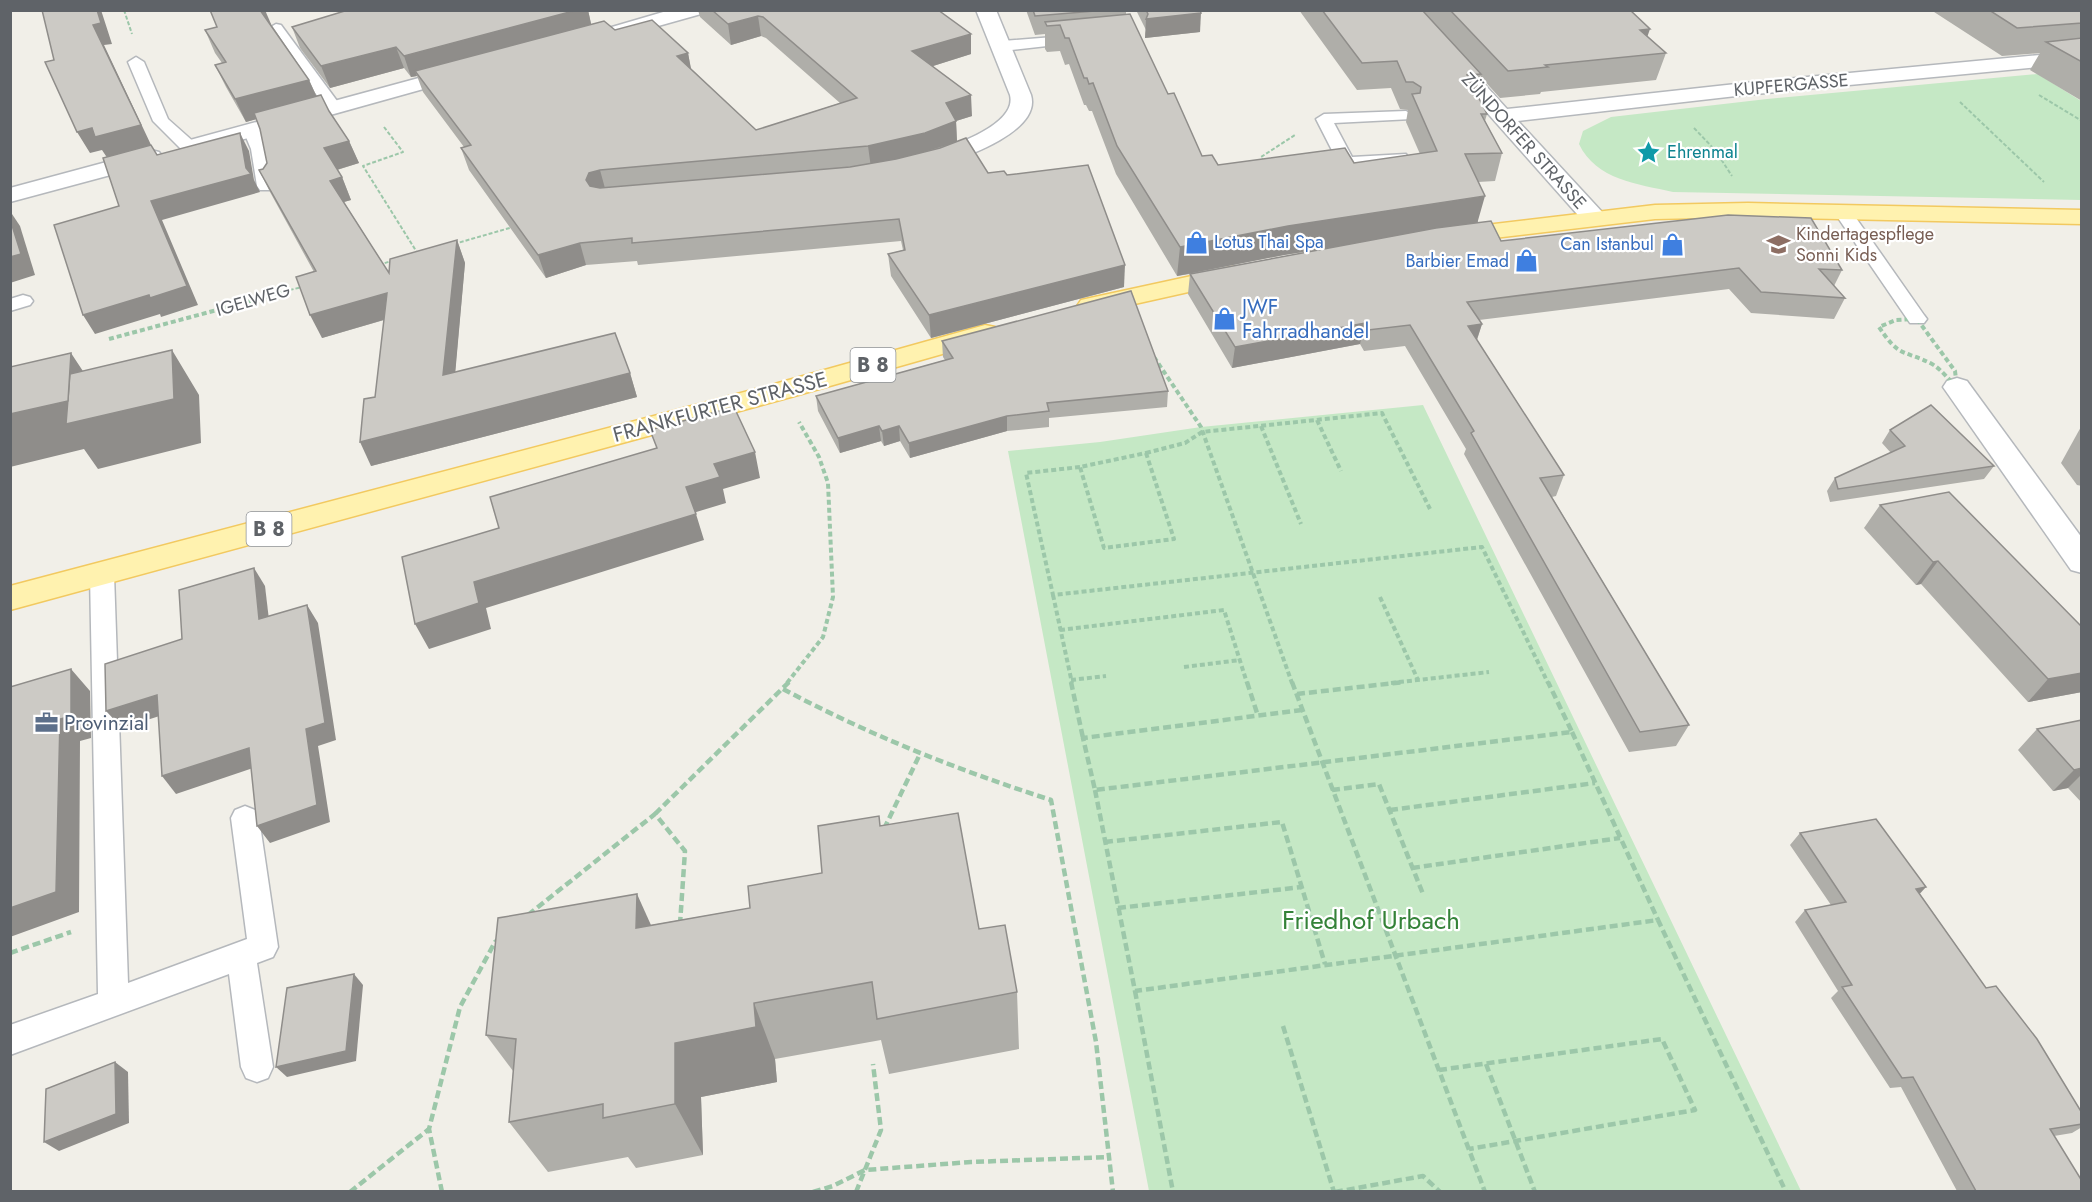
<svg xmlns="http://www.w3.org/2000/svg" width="2092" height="1202" font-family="Jost,sans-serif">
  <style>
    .green { fill: #c5e8c5 }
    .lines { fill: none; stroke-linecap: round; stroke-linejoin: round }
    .service-casing { stroke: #b5b8bc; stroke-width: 3 }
    .minor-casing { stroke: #b5b8bc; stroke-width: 3 }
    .primary-casing { stroke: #f2c960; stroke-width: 3 }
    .path-far2 { stroke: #9cc7a9; stroke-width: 2; stroke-dasharray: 4 2; stroke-linecap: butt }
    .path-far1 { stroke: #9cc7a9; stroke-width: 4; stroke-dasharray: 5 3; stroke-linecap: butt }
    .path { stroke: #9cc7a9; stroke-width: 4.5; stroke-dasharray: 8 4; stroke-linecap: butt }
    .service { fill: #fff; fill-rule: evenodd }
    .minor { fill: #fff; fill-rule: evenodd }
    .primary { fill: #fff2af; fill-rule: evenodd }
    .wall { fill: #afaea9; fill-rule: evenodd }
    .shaded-wall { fill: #8f8d8a }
    .building { fill: #cccac5; stroke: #8f8d8a; stroke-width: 1.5 }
    .labels { text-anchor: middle; stroke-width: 4.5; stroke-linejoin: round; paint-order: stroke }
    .far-street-label { font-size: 18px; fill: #5f6368; stroke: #fff }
    .far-culture-label { font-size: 18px; fill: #0d838f; stroke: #fff; text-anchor: start }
    .far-education-label { font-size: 18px; fill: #785e54; stroke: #fff; text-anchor: start }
    .far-shop-label { font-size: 18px; fill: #366cbe; stroke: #fff; text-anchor: end }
    .shield { fill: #fff; stroke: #8f9295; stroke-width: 1.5 }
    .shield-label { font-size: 20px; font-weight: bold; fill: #5f6368 }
    .shop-label { font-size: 21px; fill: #366cbe; stroke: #fff; text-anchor: start }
    .street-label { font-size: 21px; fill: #5f6368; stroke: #fff }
    .service-label { font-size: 21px; fill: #4e5e75; stroke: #fff; text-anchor: start }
    .near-park-label { font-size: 26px; fill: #348238; stroke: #fff }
  </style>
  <rect width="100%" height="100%" fill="#f1efe8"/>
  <g class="green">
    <path d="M 2038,74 L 2081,101 L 2081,200 L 1673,192 C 1638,184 1596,180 1579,144 L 1583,131 L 1611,117 L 1767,99 Z"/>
    <polygon points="1423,405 1801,1191 1149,1191 1008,451 1100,442 1201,427"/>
  </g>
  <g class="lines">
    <defs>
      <g id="service">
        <polygon points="276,24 281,25 340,105 342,108 340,111 328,111 269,28"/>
        <polygon points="1078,35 1085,39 1083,42 1003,51 995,46 1003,41"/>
        <polygon points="136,57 144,62 168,119 195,143 197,147 195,151 183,151 153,121 128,62"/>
        <polygon points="1406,111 1414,116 1412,119 1334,123 1352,157 1406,154 1408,158 1406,162 1400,163 1340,166 1316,119 1324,114"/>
        <path d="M 251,125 C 267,129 272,171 275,186 L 272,190 L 260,190 L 257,186 L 251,149 L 243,130 Z"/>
        <polygon points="1843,207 1849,208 1924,315 1927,319 1924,323 1910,323 1834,212 1837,208"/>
        <polygon points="23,295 30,297 33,301 30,305 10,311 10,299"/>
        <polygon points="102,565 110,568 114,574 128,983 247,939 231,818 235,810 245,806 255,810 259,818 278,947 273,957 257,963 273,1067 268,1078 257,1082 246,1078 241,1067 229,974 10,1055 10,1025 98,994 90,574 94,568"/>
      </g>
      <g id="minor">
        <polygon points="670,10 704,10 701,14 612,39 605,37 602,33 605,29"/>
        <path d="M 976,10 L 996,10 L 1031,95 C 1042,132 962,158 936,167 L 928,169 L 920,167 L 916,162 L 920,157 C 943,149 1018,127 1010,95 Z"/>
        <polygon points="1396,10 1417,10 1507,109 1745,83 2082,51 2082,63 1745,95 1518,121 1603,213 1606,218 1603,223 1594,225 1585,223"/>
        <polygon points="463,66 470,68 474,72 470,76 198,152 190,150 187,145 190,140"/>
        <polygon points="151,150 159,152 163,157 159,162 10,202 10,188"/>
        <polygon points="1957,378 1967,381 2082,538 2082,573 2071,570 1943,387 1947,381"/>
      </g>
      <g id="primary">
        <polygon points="1748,203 2082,210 2082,224 1748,217 1655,219 1452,243 1443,241 1440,236 1443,231 1452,229 1655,205"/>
        <polygon points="1233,267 1242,270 1246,275 1242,280 1090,314 1081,312 1077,306 1081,300 1090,298"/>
        <polygon points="985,325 995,327 999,333 995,339 791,397 10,610 10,586 771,385"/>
      </g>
    </defs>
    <use href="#service" class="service-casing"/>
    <use href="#minor" class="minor-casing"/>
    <use href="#primary" class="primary-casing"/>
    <g class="path-far2">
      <polyline points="124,10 132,34"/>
      <polyline points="2039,95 2082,121"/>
      <polyline points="1960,102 2044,182"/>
      <polyline points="384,127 403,152 363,166 418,254"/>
      <polyline points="1694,128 1715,150 1732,176"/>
      <polyline points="1264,162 1261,157 1295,135"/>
      <polyline points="454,244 513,227"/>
      <polyline points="379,265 394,260"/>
      <polyline points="278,293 302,287"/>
    </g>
    <g class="path-far1">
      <path d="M 1917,319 L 1955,371 L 1957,387 C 1949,380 1941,369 1932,364 C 1903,349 1900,359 1879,327 L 1896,320 Z"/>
      <polyline points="109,339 284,292"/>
      <polyline points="1154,357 1201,427 1292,683"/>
      <polyline points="1317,420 1341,471"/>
      <polyline points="1261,426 1301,524"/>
      <polygon points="1146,453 1174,539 1104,548 1080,467"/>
      <polyline points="1146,453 1185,443 1202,432 1382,413 1430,509"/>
      <polyline points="1080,467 1026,473 1053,595 1482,547 1548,683"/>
      <polyline points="1053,595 1072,683"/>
      <polyline points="1380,597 1418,680"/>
      <polyline points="1060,630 1224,610 1247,683"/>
      <polyline points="1184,667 1240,660"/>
      <polyline points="1071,680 1106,676"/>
      <polyline points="787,683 823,637 833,597 828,483 819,457 799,422"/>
      <polyline points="1391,683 1489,672"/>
    </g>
    <g class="path">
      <polyline points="1071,682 1083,738"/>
      <polyline points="1247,682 1258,716"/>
      <polyline points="1292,682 1485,1192"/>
      <path d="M 783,689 C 869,735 958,770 1051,800 L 1096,1042 L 1113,1192"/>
      <polyline points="1297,694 1404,682"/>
      <polyline points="1302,710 1083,738 1095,790 1572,732 1548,682"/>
      <polyline points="1572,732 1658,920"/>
      <polyline points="1095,790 1135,991 1658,920 1786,1192"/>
      <polyline points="1332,790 1379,784 1423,894"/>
      <polyline points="1390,810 1595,783"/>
      <polyline points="655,814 789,682"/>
      <polyline points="884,829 920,754"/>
      <polyline points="1105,842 1282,822 1325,964"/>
      <polyline points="1412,868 1620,838"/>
      <polyline points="1118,908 1302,887"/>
      <polyline points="528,915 655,814 685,851 680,924"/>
      <polyline points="10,953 71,932"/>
      <polyline points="1135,991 1173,1192"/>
      <polyline points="1283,1026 1334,1192"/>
      <polyline points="1486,1064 1535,1192"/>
      <polyline points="1439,1070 1662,1039 1695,1110 1469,1149"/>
      <polyline points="350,1192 429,1129"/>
      <polyline points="442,1192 429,1129 460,1007 495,942 499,939"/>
      <polyline points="813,1192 833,1186 865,1170 971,1162 1110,1157"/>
      <polyline points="856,1192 881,1130 873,1064"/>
      <polyline points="1335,1192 1423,1176 1440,1192"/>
    </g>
    <use href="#service" class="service"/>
    <use href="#minor" class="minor"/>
    <use href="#primary" class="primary"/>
  </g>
  <g class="wall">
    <polygon points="348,10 588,10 591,24 615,30 688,53 691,70 756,130 840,103 766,38 761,36 731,45 700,17 698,10 938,10 971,54 933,66 972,116 956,121 957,141 988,173 1007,175 1124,287 931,338 891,276 888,254 903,250 901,241 638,265 637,261 586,265 546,278 469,170 461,148 464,147 423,92 417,76 411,77 404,68 330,88 300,48 292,27"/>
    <path d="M 1026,10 L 1126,10 L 1126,15 L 1168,94 L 1202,156 L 1218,165 L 1354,163 L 1420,154 L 1406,122 L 1408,110 L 1400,109 L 1391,88 L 1357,90 L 1299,10 L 1630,10 L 1647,36 L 1666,53 L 1656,80 L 1541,92 L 1540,94 L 1500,98 L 1480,76 L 1476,92 L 1487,114 L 1485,121 L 1502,153 L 1495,181 L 1478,182 L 1478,223 L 1501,241 L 1842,270 L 1834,286 L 1845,298 L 1834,319 L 1751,313 L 1729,289 L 1479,320 L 1482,324 L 1477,340 L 1564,475 L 1556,496 L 1552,497 L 1689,725 L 1676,746 L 1629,752 L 1464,454 L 1466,449 L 1405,346 L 1364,351 L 1360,344 L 1232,368 L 1188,294 L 1190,274 L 1177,276 L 1116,174 L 1092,111 L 1089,111 L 1086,105 L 1084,105 L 1069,64 L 1065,65 L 1060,51 L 1047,52 L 1045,49 L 1045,34 L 1035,35 ZM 1330,248 L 1203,271 L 1284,255 Z"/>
    <polygon points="1136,10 1200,10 1200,32 1145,38 1146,30"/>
    <polygon points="1931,10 2082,10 2082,101 2030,70 2040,53 2002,56"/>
    <polygon points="271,24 309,80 317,97 329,111 349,141 359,163 337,170 342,177 351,200 344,202 389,273 457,240 465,263 455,372 630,373 637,397 371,466 375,397 384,320 322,338 314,272 270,192 259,170 263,169 267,163 260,129 256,119 246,122 226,87 215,65 222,63 215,53 205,30"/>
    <polygon points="942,341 1168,391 1167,407 1049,418 1049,427 1007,431 910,458 900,441 884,446 881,441 840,453 818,411 816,396 945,360 943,357"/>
    <polygon points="2082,425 2082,486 2077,485 2061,463"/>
    <polygon points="1890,430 1994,466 1984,479 1830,502 1827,491 1835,478 1891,453 1882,443"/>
    <polygon points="1880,505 2082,627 2082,692 2028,702 1921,584 1916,585 1864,528"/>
    <polygon points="2082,720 2082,803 2068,788 2053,791 2018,750 2037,729"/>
    <polygon points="880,826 979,929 1017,992 1019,1049 889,1074 881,1040 775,1059 777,1082 701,1097 703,1155 636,1168 628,1157 548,1172 509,1122 513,1071 486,1035 651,925 750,908 822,873"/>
    <polygon points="1800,833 1920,894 1986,988 2082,1113 2082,1127 2072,1133 2054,1136 2082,1191 1957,1191 1901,1087 1890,1088 1831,998 1838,991 1795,922 1805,910 1831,905 1790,845"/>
  </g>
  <g class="shaded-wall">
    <polygon points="97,10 101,10 112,44 104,45 152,147 108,159 102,150 90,153 77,132 93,25"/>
    <polygon points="259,10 265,10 271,24 267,29"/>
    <polygon points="577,10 588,10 592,28 415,71 417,76 411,77 404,56"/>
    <polygon points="1201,13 1200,32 1145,38 1146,19"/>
    <polygon points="758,16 761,36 731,45 728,24"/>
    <polygon points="1650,29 1641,55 1640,30"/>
    <polygon points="971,34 971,54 914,72 912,51"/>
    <polygon points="396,47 404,68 330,88 321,66"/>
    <polygon points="688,53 692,74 677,56"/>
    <polygon points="309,80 319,102 246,122 235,99"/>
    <polygon points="971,95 972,116 956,121 957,142 871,168 868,146 946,103"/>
    <polygon points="240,133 249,151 254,180 260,192 162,220 198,305 161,317 160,314 95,334 83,315 151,201 246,168"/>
    <polygon points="349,141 359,163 333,171 324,148"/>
    <polygon points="600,170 606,192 592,202 586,180 589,173"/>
    <polygon points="342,177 351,200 340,203 330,181"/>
    <polygon points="1485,196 1477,224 1284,255 1177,276 1180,247 1288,226"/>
    <polygon points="10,211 20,226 35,275 10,283"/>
    <polygon points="457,240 465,263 453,398 443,375"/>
    <polygon points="580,243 586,265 546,278 538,255"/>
    <polygon points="1125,265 1124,287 931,338 929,315"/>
    <polygon points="387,293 397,316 322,338 310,315"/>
    <polygon points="1365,323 1360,344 1232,368 1235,347"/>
    <polygon points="1482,324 1475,345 1468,326"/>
    <polygon points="172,350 199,395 201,443 98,469 84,449 10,467 10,414 71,353 100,397"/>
    <polygon points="630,373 637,397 371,466 360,442"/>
    <polygon points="1007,416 1007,431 910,458 909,443"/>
    <polygon points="879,426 881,441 840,453 838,438"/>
    <polygon points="899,426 900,441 884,446 882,431"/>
    <polygon points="755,452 760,478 723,489 726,503 693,513 686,487 714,464"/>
    <polygon points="696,514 704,540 486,608 491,629 429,649 415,624 474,582"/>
    <polygon points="1938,561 1921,584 1916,585 1933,562"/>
    <polygon points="254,568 265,586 271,637 259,619"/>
    <polygon points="307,605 318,623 336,740 318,746 330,822 270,843 257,826 306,729"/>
    <polygon points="71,669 90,691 91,738 80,741 79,912 10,937 10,908 60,719"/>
    <polygon points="2082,673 2082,692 2028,702 2048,679"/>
    <polygon points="157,695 172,712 122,728 106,711"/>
    <polygon points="249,748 262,765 176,794 162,776"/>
    <polygon points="2082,768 2082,774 2068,788 2053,791 2074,770"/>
    <polygon points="1926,887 1915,899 1916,889"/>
    <polygon points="637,894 664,954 636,928"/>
    <polygon points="354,974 363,985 356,1061 287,1077 276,1067"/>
    <polygon points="754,1003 775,1059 777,1082 701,1097 703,1155 675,1104 675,1043"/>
    <polygon points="115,1062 128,1072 129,1123 59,1151 44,1142"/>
  </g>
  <g class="building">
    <polygon points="42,10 97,10 101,23 93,25 141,125 95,137 92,128 77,132 45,62 54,60"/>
    <polygon points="210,10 260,10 309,80 235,99 215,65 226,62 205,30 217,27"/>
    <polygon points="348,10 577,10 404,56 396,47 321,66 292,27"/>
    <polygon points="712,10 938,10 971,34 912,51 971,95 946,103 956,121 925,133 868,146 600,170 589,173 586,180 590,186 600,188 850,167 896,159 940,148 966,138 988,173 1004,171 1007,175 1088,165 1125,265 929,315 888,254 905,250 899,219 632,243 632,238 580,243 538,255 461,148 471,145 415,71 604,21 615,30 652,20 688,53 677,56 756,130 857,98 763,17 758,16 728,24"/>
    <polygon points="1033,10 1107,10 1035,16"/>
    <polygon points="1146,10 1200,10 1201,13 1146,19 1148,14"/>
    <polygon points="1322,10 1422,10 1481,74 1467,75 1487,114 1481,114 1502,153 1465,154 1485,196 1288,226 1180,247 1117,146 1093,83 1089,84 1087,78 1084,78 1069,38 1065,38 1060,25 1047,26 1045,22 1130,14 1168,94 1174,93 1202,156 1212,155 1218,165 1345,148 1354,163 1437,151 1412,94 1420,93 1421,87 1413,82 1406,82 1397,61 1362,63"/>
    <polygon points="1450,10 1630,10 1650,29 1640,30 1666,53 1545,65 1548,67 1508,71"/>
    <polygon points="1989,10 2082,10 2082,23 2017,28"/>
    <polygon points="2082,38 2082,62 2046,42"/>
    <polygon points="321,95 329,111 349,141 324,148 342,177 330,181 389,273 390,259 457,240 443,375 615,333 630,373 360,442 364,399 375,397 387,293 310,315 296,277 316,271 259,170 263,169 267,163 260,129 254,113"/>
    <polygon points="240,133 246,168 251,174 151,201 187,286 150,298 149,295 83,315 54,225 119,206 103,158 151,145 157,155"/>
    <polygon points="1728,215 1811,218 1842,270 1819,269 1845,298 1761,292 1739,268 1467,302 1482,324 1468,326 1564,475 1540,478 1689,725 1640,732 1471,433 1474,431 1410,325 1368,330 1365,323 1235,347 1190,274 1436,228 1491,221 1501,241"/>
    <polygon points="10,219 21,254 10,257"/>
    <polygon points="1131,291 1168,391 1047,403 1049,411 1007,416 909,443 899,426 882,431 879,426 838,438 816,396 953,358 942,341"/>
    <polygon points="172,350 174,399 66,424 70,374"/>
    <polygon points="71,353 68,401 10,414 10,367"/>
    <polygon points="1931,405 1994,466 1838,489 1835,478 1905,446 1890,430"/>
    <polygon points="734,407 755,452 714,464 720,477 686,487 696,514 474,582 479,603 415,624 402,557 499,528 490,497 657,448 650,430"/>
    <polygon points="1949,492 2082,627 2082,673 2048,679 1938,561 1933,562 1880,505"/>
    <polygon points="254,568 259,619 307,605 325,723 306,729 317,805 257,826 249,748 162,776 157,695 106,711 105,664 182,639 179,590"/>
    <polygon points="71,669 71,716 60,719 56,892 10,908 10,687"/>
    <polygon points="2082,720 2082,768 2074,770 2037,729"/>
    <polygon points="958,813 979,929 1005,925 1017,992 877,1019 872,982 754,1003 756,1027 675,1043 675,1104 603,1118 603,1104 509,1122 516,1039 486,1035 498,918 637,894 636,928 750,908 748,886 822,873 818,826 879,816 880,826"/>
    <polygon points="1876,819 1926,887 1916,889 1986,988 1996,986 2037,1039 2082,1113 2082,1124 2050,1129 2082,1181 2082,1191 1976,1191 1913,1077 1902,1078 1842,987 1852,985 1805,910 1846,902 1800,833"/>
    <polygon points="354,974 346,1051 276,1067 287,988"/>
    <polygon points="115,1062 116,1114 44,1142 46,1089"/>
  </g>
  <defs>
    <symbol id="sight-bare" viewBox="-9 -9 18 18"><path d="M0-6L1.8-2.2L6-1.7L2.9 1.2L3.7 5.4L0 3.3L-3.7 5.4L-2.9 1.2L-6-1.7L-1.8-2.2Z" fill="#0f9aa8" stroke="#fff" stroke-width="2.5" paint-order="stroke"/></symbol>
    <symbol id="shop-bare" viewBox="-9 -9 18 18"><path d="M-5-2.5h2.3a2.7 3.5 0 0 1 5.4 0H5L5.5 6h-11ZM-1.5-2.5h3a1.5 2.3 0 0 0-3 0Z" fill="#3f7fe0" stroke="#fff" stroke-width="2.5" paint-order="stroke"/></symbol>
    <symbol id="school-bare" viewBox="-9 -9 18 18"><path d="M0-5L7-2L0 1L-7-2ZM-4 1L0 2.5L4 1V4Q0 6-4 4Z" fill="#8d6e63" stroke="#fff" stroke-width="2.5" paint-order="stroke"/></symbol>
    <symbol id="office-bare" viewBox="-9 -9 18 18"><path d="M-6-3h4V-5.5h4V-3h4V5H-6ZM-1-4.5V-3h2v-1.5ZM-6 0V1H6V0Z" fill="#5c6f8a" stroke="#fff" stroke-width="2.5" paint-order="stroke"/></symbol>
  </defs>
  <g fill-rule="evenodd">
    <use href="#sight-bare" x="1632" y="136" width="33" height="33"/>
    <use href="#shop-bare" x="1180" y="226" width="33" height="33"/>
    <use href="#shop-bare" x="1656" y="228" width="33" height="33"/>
    <use href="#school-bare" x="1762" y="228" width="33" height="33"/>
    <use href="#shop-bare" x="1510" y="244" width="33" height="33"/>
    <use href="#shop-bare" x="1208" y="302" width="33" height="33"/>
    <use href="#office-bare" x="30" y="706" width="33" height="33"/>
  </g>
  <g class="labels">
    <g class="far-street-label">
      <text transform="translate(1791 85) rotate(-5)" y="6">KUPFERGASSE</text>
      <text transform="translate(1524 141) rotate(48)" y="6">ZÜNDORFER STRASSE</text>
      <text transform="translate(253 300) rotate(-16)" y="6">IGELWEG</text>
    </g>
    <g class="far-culture-label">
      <text x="1667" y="158">Ehrenmal</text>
    </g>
    <g class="far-education-label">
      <text x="1796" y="240">Kindertagespflege<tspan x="1796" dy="21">Sonni Kids</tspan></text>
    </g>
    <g class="far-shop-label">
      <text x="1214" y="248" text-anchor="start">Lotus Thai Spa</text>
      <text x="1654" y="250">Can Istanbul</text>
      <text x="1509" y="267">Barbier Emad</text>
    </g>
    <g class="shield">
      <rect x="850.5" y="348" width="45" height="34" rx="4.5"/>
      <rect x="246.5" y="512" width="45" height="34" rx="4.5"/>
    </g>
    <g class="shield-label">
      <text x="873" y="372">B 8</text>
      <text x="269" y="536">B 8</text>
    </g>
    <g class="shop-label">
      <text x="1242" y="314">JWF<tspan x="1242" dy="24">Fahrradhandel</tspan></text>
    </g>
    <g class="street-label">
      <text transform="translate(720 407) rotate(-15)" y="7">FRANKFURTER STRASSE</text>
    </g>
    <g class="service-label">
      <text x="64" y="730">Provinzial</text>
    </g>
    <g class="near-park-label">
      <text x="1371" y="929">Friedhof Urbach</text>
    </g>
  </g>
  <rect width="2092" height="1202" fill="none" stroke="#5f6368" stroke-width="24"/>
</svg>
